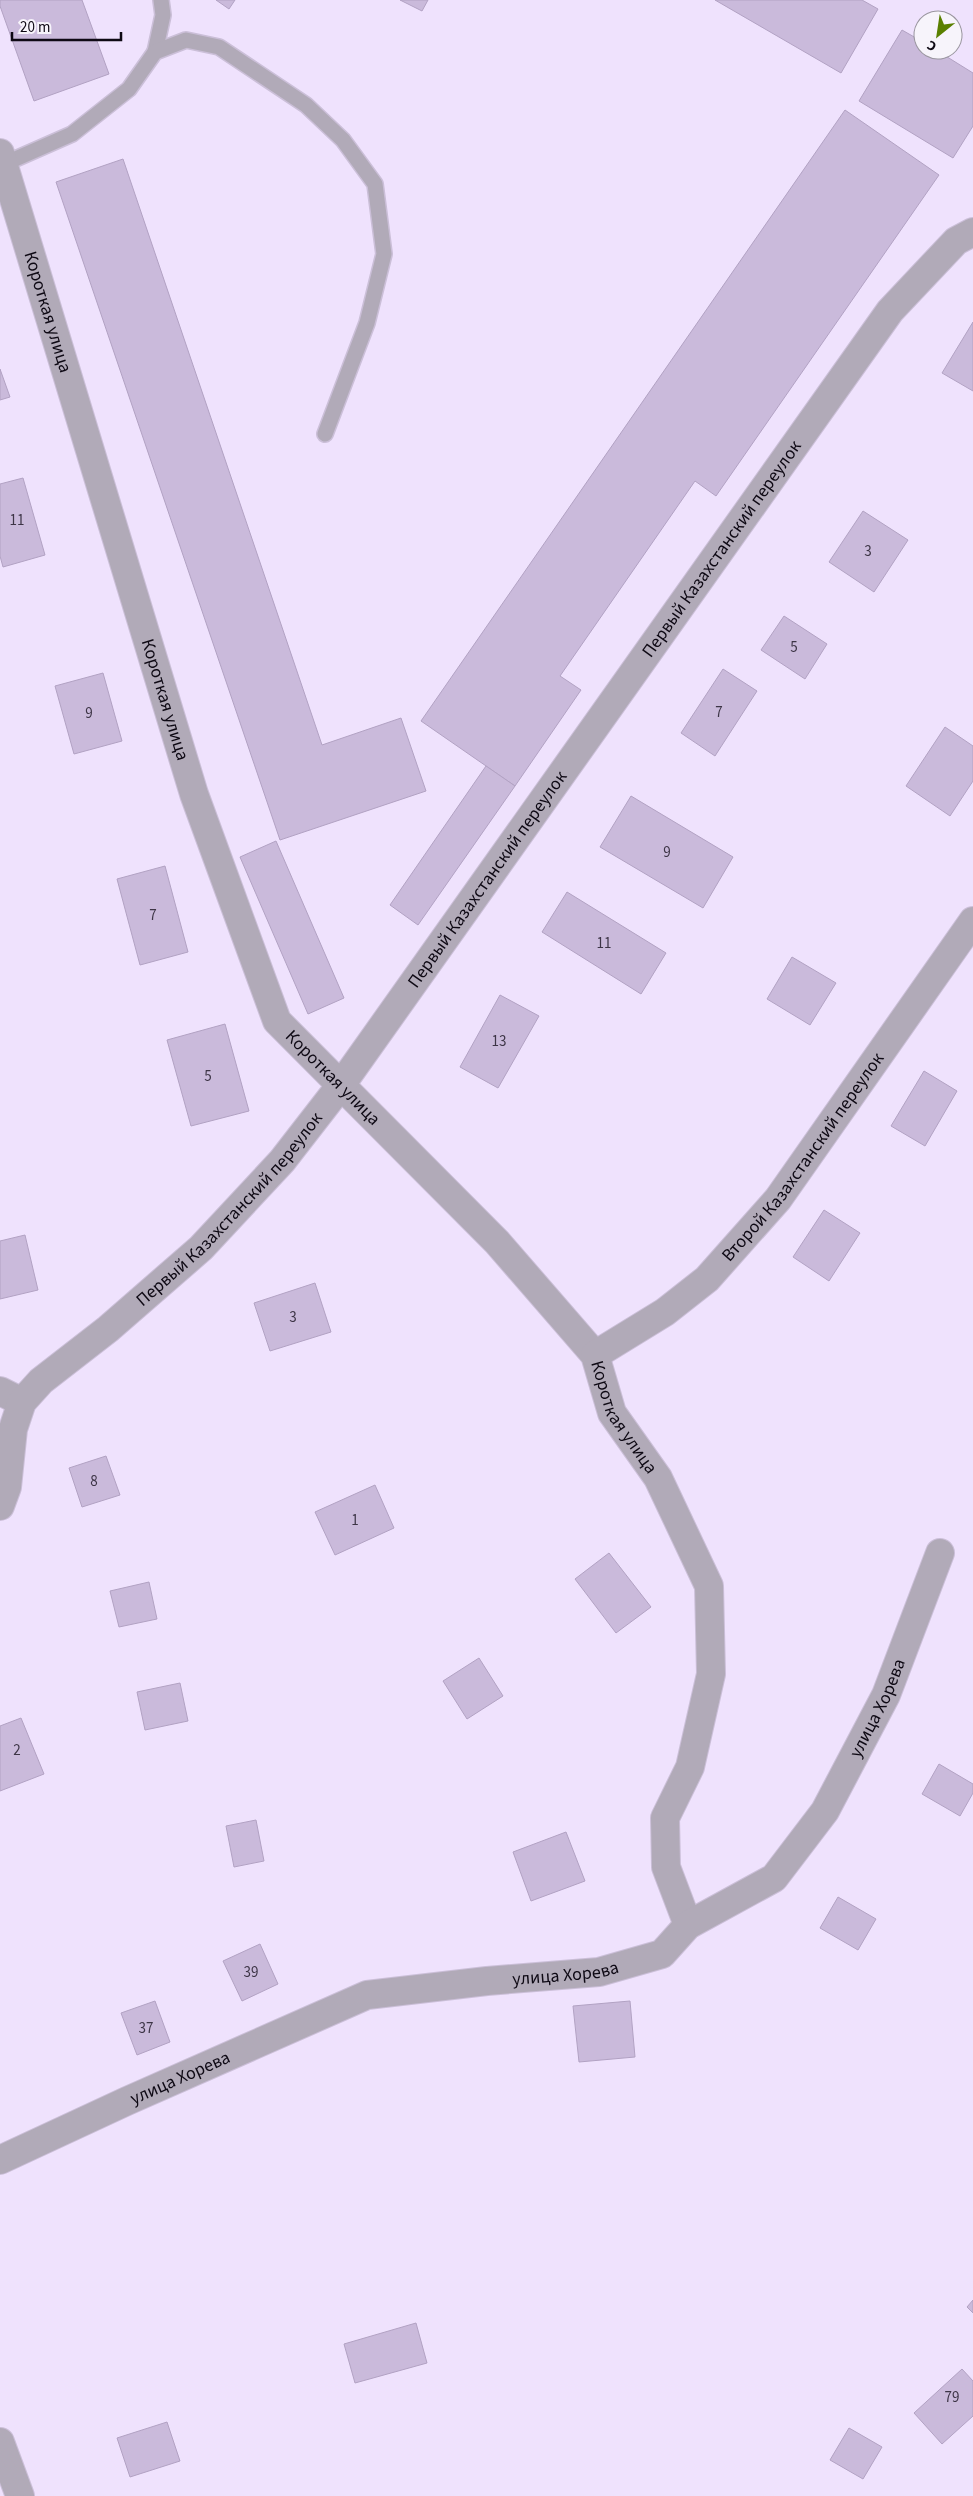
<svg xmlns="http://www.w3.org/2000/svg" width="973" height="2496" font-family="'Source Sans 3',sans-serif">
  <style>
    .building { fill: #cabadb; stroke: #b2a2c3 }
    .lines { fill: none; stroke-linecap: round; stroke-linejoin: round }
    .service-casing { stroke: #cbbfd8; stroke-width: 18 }
    .minor-casing { stroke: #cbbfd8; stroke-width: 30 }
    .service { stroke: #b1aab8; stroke-width: 15 }
    .minor { stroke: #b1aab8; stroke-width: 28 }
    .labels { text-anchor: middle; stroke-width: 4.5; stroke-linejoin: round; paint-order: stroke }
    .number-label { font-size: 15px; fill: #3d3546 }
    .street-label { font-size: 18px; fill: #0e0914; stroke: #f7f4fb }
  </style>
  <rect width="100%" height="100%" fill="#efe2fd"/>
  <g class="building">
    <polygon points="0,0 82,0 109,74 34,101 0,6"/>
    <polygon points="216,0 235,0 229,9"/>
    <polygon points="400,0 428,0 422,11"/>
    <polygon points="715,0 862,0 878,9 841,73"/>
    <polygon points="902,30 923,42 923,50 936,50 973,73 973,126 953,158 859,101"/>
    <polygon points="845,110 939,175 716,496 695,481 560,676 581,690 515,786 421,721"/>
    <polygon points="123,159 322,745 401,718 426,791 280,840 56,182"/>
    <polygon points="973,322 973,391 942,373"/>
    <polygon points="0,369 10,397 0,400"/>
    <polygon points="23,478 45,555 3,567 0,556 0,484"/>
    <polygon points="863,511 908,540 874,592 829,562"/>
    <polygon points="784,616 827,644 805,679 761,650"/>
    <polygon points="723,669 757,691 715,756 681,733"/>
    <polygon points="103,673 122,741 74,754 55,686"/>
    <polygon points="945,727 973,746 973,781 950,816 906,786"/>
    <polygon points="486,766 515,786 418,925 390,905"/>
    <polygon points="631,796 733,857 703,908 600,847"/>
    <polygon points="276,841 344,998 308,1014 240,857"/>
    <polygon points="165,866 188,952 140,965 117,879"/>
    <polygon points="567,892 666,953 641,994 542,932"/>
    <polygon points="792,957 836,983 810,1025 767,999"/>
    <polygon points="500,995 539,1016 498,1088 460,1067"/>
    <polygon points="225,1024 249,1111 191,1126 167,1040"/>
    <polygon points="924,1071 957,1091 925,1146 891,1126"/>
    <polygon points="824,1210 860,1233 829,1281 793,1257"/>
    <polygon points="25,1235 38,1290 0,1299 0,1241"/>
    <polygon points="315,1283 331,1332 270,1351 254,1303"/>
    <polygon points="106,1456 120,1495 82,1507 69,1468"/>
    <polygon points="375,1485 394,1528 335,1555 315,1512"/>
    <polygon points="609,1553 651,1607 616,1633 575,1579"/>
    <polygon points="149,1582 157,1619 119,1627 110,1591"/>
    <polygon points="479,1658 503,1696 467,1719 443,1681"/>
    <polygon points="180,1683 188,1721 145,1730 137,1692"/>
    <polygon points="21,1718 44,1774 0,1791 0,1726"/>
    <polygon points="939,1764 973,1784 973,1793 960,1816 922,1794"/>
    <polygon points="256,1820 264,1861 234,1867 226,1826"/>
    <polygon points="566,1832 585,1881 531,1901 513,1852"/>
    <polygon points="838,1897 876,1919 858,1950 820,1928"/>
    <polygon points="260,1944 278,1984 242,2001 223,1961"/>
    <polygon points="155,2001 170,2042 137,2055 121,2013"/>
    <polygon points="630,2001 635,2057 579,2062 573,2006"/>
    <polygon points="973,2300 973,2313 967,2307"/>
    <polygon points="416,2323 427,2363 355,2383 344,2344"/>
    <polygon points="962,2369 973,2381 973,2416 942,2444 914,2413"/>
    <polygon points="167,2422 180,2461 130,2477 117,2438"/>
    <polygon points="849,2428 882,2447 863,2479 830,2460"/>
  </g>
  <g class="lines">
    <defs>
      <g id="service">
        <polyline points="155,52 163,15 161,0"/>
        <polyline points="4,164 72,134 129,89 155,52 186,40 219,47 306,105 343,140 375,184 384,254 367,323 325,434"/>
      </g>
      <g id="minor">
        <path id="s1" d="M 0,153 L 194,794 L 277,1021 L 497,1242 L 595,1355 L 612,1413 L 658,1478 L 709,1586 L 711,1674 L 690,1767 L 665,1818 L 666,1867 L 688,1925"/>
        <path id="s2" d="M 595,1355 L 665,1312 L 707,1279 L 778,1199 L 973,921"/>
        <polyline points="0,1391 22,1402"/>
        <path id="s3" d="M 0,1506 L 7,1487 L 13,1429 L 22,1402 L 41,1381 L 108,1329 L 201,1248 L 282,1161 L 341,1085 L 890,311 L 956,241 L 973,232"/>
        <path id="s4" d="M 0,2160 L 127,2101 L 367,1995 L 487,1981 L 599,1972 L 662,1954 L 688,1925 L 774,1878 L 825,1811 L 886,1695 L 940,1553"/>
        <polyline points="0,2442 20,2496"/>
      </g>
    </defs>
    <use href="#service" class="service-casing"/>
    <use href="#minor" class="minor-casing"/>
    <use href="#service" class="service"/>
    <use href="#minor" class="minor"/>
  </g>
  <g class="labels">
    <g class="number-label">
      <text x="17" y="525">11</text>
      <text x="868" y="556">3</text>
      <text x="794" y="652">5</text>
      <text x="719" y="717">7</text>
      <text x="89" y="718">9</text>
      <text x="667" y="857">9</text>
      <text x="153" y="920">7</text>
      <text x="604" y="948">11</text>
      <text x="499" y="1046">13</text>
      <text x="208" y="1081">5</text>
      <text x="293" y="1322">3</text>
      <text x="94" y="1486">8</text>
      <text x="355" y="1525">1</text>
      <text x="17" y="1755">2</text>
      <text x="251" y="1977">39</text>
      <text x="146" y="2033">37</text>
      <text x="952" y="2402">79</text>
    </g>
    <g class="street-label">
      <text dy="6" stroke="none"><textPath href="#s1" startOffset="166">Короткая улица</textPath></text>
      <text dy="6" stroke="none"><textPath href="#s3" startOffset="1216">Первый Казахстанский переулок</textPath></text>
      <text dy="6" stroke="none"><textPath href="#s1" startOffset="571">Короткая улица</textPath></text>
      <text dy="6" stroke="none"><textPath href="#s3" startOffset="811">Первый Казахстанский переулок</textPath></text>
      <text dy="6" stroke="none"><textPath href="#s1" startOffset="991">Короткая улица</textPath></text>
      <text dy="6" stroke="none"><textPath href="#s2" startOffset="291">Второй Казахстанский переулок</textPath></text>
      <text dy="6" stroke="none"><textPath href="#s3" startOffset="391">Первый Казахстанский переулок</textPath></text>
      <text dy="6" stroke="none"><textPath href="#s1" startOffset="1442">Короткая улица</textPath></text>
      <text dy="6" stroke="none"><textPath href="#s4" startOffset="1038">улица Хорева</textPath></text>
      <text dy="6" stroke="none"><textPath href="#s4" startOffset="602">улица Хорева</textPath></text>
      <text dy="6" stroke="none"><textPath href="#s4" startOffset="198">улица Хорева</textPath></text>
    </g>
  </g>
  <g transform="translate(938 35) rotate(210)"><circle r="24" fill="#f7f4fb" stroke="#9a969f"/>
  <path d="M0-4L9 19L0 12L-9 19Z" fill="#5a8000"/>
  <text y="-8" font-size="14" font-weight="bold" text-anchor="middle" fill="#0e0914">С</text>
  </g>
  <path d="M12 32v8h109v-8" fill="none" stroke="#0e0914" stroke-width="2.5"/>
  <text x="20" y="32" font-size="15" fill="#0e0914" stroke="#f7f4fb" stroke-width="4" paint-order="stroke">20 m</text>
</svg>
